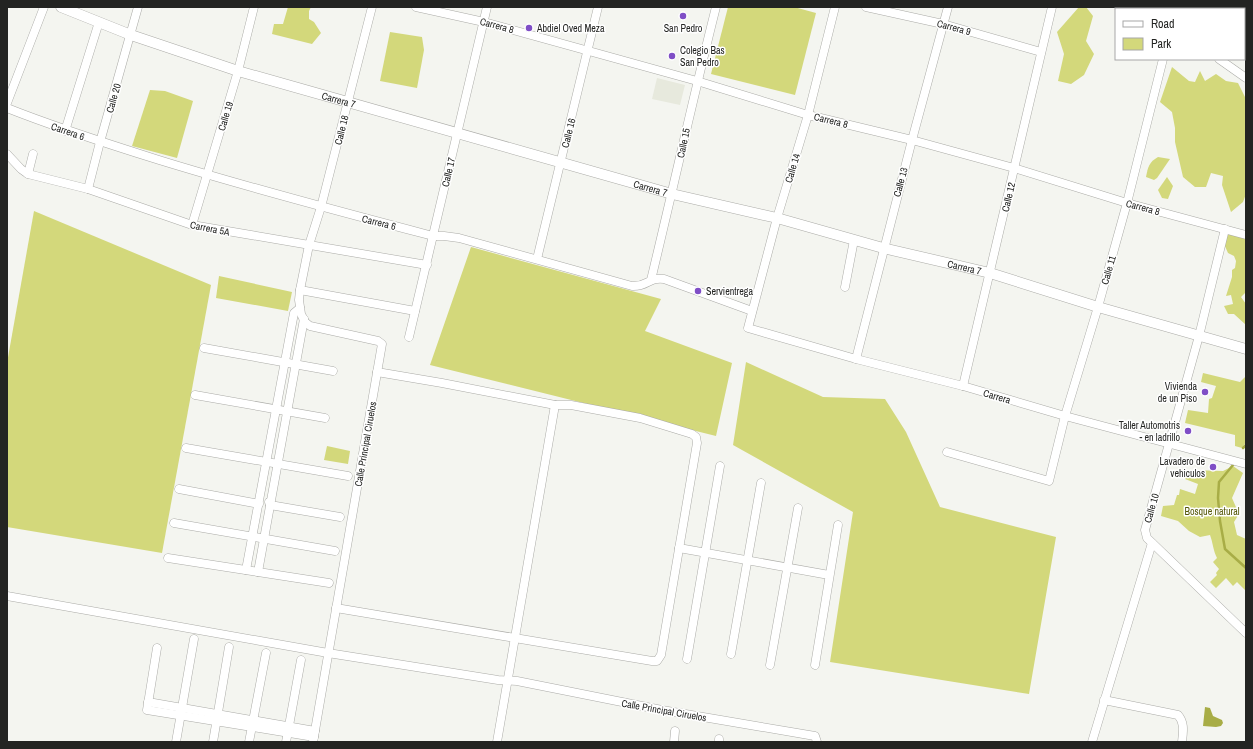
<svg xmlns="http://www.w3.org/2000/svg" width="1253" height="749" font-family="'Archivo Narrow',sans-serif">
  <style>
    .built { fill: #e7e9dd }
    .green { fill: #d3d87b }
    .water { fill: #a8ad46 }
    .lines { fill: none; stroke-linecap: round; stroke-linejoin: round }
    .stream { stroke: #a8ad46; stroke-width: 2.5 }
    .minor-casing { stroke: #ababa7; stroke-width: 9 }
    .tertiary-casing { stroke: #ababa7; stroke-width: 11 }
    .minor { stroke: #fff; stroke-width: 8 }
    .tertiary { stroke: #fff; stroke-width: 10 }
    .poi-dot { fill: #7f4ec6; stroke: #fff; stroke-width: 1.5 }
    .labels { text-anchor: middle; stroke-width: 3; stroke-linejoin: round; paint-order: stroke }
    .street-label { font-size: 10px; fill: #232422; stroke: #fff }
    .poi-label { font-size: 10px; fill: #232422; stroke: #fff; text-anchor: start }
    .park-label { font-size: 10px; fill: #545707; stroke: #fff }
  </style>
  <rect width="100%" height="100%" fill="#f4f5f0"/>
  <polygon class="built" points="657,78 685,85 680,105 652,99"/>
  <g class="green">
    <polygon points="288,7 311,7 309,11 309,19 314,22 321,33 312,44 272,34 274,24 283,24"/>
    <polygon points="728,7 794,7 816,13 795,95 711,74"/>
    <polygon points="1079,7 1086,7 1093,16 1086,41 1094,54 1084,75 1071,84 1058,81 1064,54 1057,32"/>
    <polygon points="390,32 422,37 424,50 417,88 380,81"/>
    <polygon points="1172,67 1189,81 1195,82 1200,71 1205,81 1216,74 1226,81 1238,83 1246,99 1246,194 1243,202 1231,212 1222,185 1223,176 1211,173 1206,187 1195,187 1183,177 1175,142 1175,128 1172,112 1160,102"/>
    <polygon points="150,90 165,91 193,101 177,158 132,146"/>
    <path d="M 1158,157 L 1170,159 L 1157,178 L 1154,180 L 1146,177 C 1148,167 1149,162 1158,157 Z"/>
    <polygon points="1167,177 1173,186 1168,199 1162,198 1158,190"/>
    <polygon points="34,211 211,285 162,553 7,527 7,363"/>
    <polygon points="1227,230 1246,236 1246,292 1241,297 1246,304 1246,325 1234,314 1228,314 1224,306 1233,304 1231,295 1226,296 1232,277 1232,270 1235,268 1236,261 1234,256 1228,253 1224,244"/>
    <polygon points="471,247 661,299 645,331 732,363 716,436 430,365"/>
    <polygon points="219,276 292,292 288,311 216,298"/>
    <polygon points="746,362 823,397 885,399 906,432 940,507 1056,537 1029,694 830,662 853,512 733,445"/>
    <polygon points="1203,373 1240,382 1246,376 1246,442 1242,448 1235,446 1235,435 1185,423 1188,410 1208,413 1209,399 1212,398 1216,386 1201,382"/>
    <polygon points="327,446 350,451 348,464 324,460"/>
    <path d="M 1233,466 L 1243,473 L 1232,498 L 1239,514 L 1234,522 L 1237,535 L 1246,539 L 1246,591 L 1237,582 L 1233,586 L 1226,578 L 1216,588 L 1210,582 L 1217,575 L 1216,573 L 1219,569 L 1213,562 L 1217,558 C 1213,550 1213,543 1210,535 L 1200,537 L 1189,531 L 1178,521 L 1161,516 L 1163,506 L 1174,505 L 1177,495 L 1179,495 L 1180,489 L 1195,494 L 1198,484 L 1185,479 L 1185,475 L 1188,473 L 1192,474 L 1192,470 L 1223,471 Z"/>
  </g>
  <polygon class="water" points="1205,707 1210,708 1213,716 1222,720 1223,723 1221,726 1216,727 1203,726"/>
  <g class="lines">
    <g class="stream">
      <polyline points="1243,448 1246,445"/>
      <polyline points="1233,465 1219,482 1218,498 1220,521 1225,549 1246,568"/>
    </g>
    <defs>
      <g id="minor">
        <polyline points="416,7 484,22 697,81 808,115 912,140 1014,168 1127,203 1246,235"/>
        <polyline points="835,7 808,115 777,218 748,328 856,359 963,386 1065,416 1246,464"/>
        <polyline points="866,7 943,24 1041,52"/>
        <polyline points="1179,9 1180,7"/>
        <polyline points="1219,59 1246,78"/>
        <polyline points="7,103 44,7"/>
        <path d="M 7,108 C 57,128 108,144 159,160 C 250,188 341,212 433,236 L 444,236 L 459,238 L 632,286 C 648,287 648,277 664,279 L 752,311"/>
        <polyline points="65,131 99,22"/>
        <polyline points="7,154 21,169 28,174 88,189 192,225 427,265"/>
        <polyline points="28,174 33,154"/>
        <polyline points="88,189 100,142 138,7"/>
        <polyline points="192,225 238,71 254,7"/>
        <polyline points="1225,229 1199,336 1145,530 1147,538 1246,633"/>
        <polyline points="537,259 598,7"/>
        <path d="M 651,280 C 673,189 693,98 716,7"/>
        <polyline points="845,287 854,240"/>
        <polyline points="300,290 415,311"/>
        <polyline points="409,337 487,7"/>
        <polyline points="204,348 333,371"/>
        <polyline points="856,359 912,140 948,7"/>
        <polyline points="963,386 1052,7"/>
        <polyline points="195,395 325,418"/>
        <polyline points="186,448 348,476"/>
        <polyline points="947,452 1049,481 1065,416 1098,307 1127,203 1163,59"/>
        <polyline points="179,489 259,504"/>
        <polyline points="269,502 270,505 340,517"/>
        <polyline points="174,523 335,551"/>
        <polyline points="679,548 829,575"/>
        <polyline points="168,558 329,583"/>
        <polyline points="246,570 294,313 300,308"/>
        <polyline points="258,572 304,319"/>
        <polyline points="7,596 328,653 498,680 517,681 662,710 809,735 815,736 817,742"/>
        <polyline points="336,608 652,661 657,661 661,655 697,443 696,437 692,434 640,418 571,405 555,405 442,383 377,372"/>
        <polyline points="157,648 147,710 314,737"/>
        <polyline points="731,654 761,483"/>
        <polyline points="687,659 720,466"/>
        <polyline points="770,665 798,508"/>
        <polyline points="815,665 838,525"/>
        <path d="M 1104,700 L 1178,715 C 1185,723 1183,732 1182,742"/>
        <polyline points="148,702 315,731"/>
        <polyline points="176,742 194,639"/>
        <polyline points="213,742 229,647"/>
        <polyline points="249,742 266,653"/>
        <polyline points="286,742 301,660"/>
        <polyline points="313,742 382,344 378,341 310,326 305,322 301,314 299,300 300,290 309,245 321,207 372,7"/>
        <polyline points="497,742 555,405"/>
        <polyline points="674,742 675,731"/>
        <polyline points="719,742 719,739"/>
        <polyline points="1092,742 1152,543"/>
      </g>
      <g id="tertiary">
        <path id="s1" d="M 61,7 L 131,35 L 238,71 L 672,194 L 777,218 L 883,248 L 990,273 L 1098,307 L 1246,349"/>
      </g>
    </defs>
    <use href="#minor" class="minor-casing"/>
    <use href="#tertiary" class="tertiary-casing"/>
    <use href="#minor" class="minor"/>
    <use href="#tertiary" class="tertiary"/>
  </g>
  <g class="poi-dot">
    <circle cx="683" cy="16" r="4"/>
    <circle cx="529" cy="28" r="4"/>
    <circle cx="672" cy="56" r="4"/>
    <circle cx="698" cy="291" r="4"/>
    <circle cx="1205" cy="392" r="4"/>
    <circle cx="1188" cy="431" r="4"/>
    <circle cx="1213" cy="467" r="4"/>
  </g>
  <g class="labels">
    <g class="street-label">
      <text transform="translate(497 25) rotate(15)" y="4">Carrera 8</text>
      <text transform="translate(954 27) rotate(15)" y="4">Carrera 9</text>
      <text transform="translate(113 98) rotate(-74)" y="4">Calle 20</text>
      <text dy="4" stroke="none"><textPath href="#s1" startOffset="293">Carrera 7</textPath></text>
      <text transform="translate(225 116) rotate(-73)" y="4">Calle 19</text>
      <text transform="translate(831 120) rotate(14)" y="4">Carrera 8</text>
      <text transform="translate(341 130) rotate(-76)" y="4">Calle 18</text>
      <text transform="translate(68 131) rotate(19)" y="4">Carrera 6</text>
      <text transform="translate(568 133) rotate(-76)" y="4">Calle 16</text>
      <text transform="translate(683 143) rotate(-78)" y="4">Calle 15</text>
      <text transform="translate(792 168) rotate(-73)" y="4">Calle 14</text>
      <text transform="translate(448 172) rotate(-77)" y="4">Calle 17</text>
      <text transform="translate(900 182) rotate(-75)" y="4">Calle 13</text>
      <text dy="4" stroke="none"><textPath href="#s1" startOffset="617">Carrera 7</textPath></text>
      <text transform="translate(1008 197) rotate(-77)" y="4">Calle 12</text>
      <text transform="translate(1143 207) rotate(15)" y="4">Carrera 8</text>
      <text transform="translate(379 222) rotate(14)" y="4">Carrera 6</text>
      <text transform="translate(210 228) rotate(11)" y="4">Carrera 5A</text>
      <text dy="4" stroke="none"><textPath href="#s1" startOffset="941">Carrera 7</textPath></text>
      <text transform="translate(1108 270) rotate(-74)" y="4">Calle 11</text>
      <text transform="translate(997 396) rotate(16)" y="4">Carrera</text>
      <text transform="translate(365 444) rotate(-80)" y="4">Calle Principal Ciruelos</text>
      <text transform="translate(1151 508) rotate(-74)" y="4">Calle 10</text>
      <text transform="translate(664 710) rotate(10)" y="4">Calle Principal Ciruelos</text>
    </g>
    <g class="poi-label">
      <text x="537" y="32">Abdiel Oved Meza</text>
      <text x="683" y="32" text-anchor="middle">San Pedro</text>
      <text x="680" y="54">Colegio Bas<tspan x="680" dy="12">San Pedro</tspan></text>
      <text x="706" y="295">Servientrega</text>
      <text x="1197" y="390" text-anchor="end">Vivienda<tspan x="1197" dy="12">de un Piso</tspan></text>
      <text x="1180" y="429" text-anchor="end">Taller Automotris<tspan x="1180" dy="12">- en ladrillo</tspan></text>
      <text x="1205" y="465" text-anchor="end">Lavadero de<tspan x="1205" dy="12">vehiculos</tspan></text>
    </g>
    <g class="park-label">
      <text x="1212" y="515">Bosque natural</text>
    </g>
  </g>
  <rect width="1253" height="749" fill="none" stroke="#232422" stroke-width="16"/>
  <rect x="1115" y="8" width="130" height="52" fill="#ffffff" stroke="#a7a7a7"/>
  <rect x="1123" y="21" width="20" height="6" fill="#ffffff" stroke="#a7a7a7"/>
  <text x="1151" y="28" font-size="12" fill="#232422">Road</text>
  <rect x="1123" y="38" width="20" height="12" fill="#d3d87b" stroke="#a7a7a7"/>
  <text x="1151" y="48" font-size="12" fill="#232422">Park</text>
</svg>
